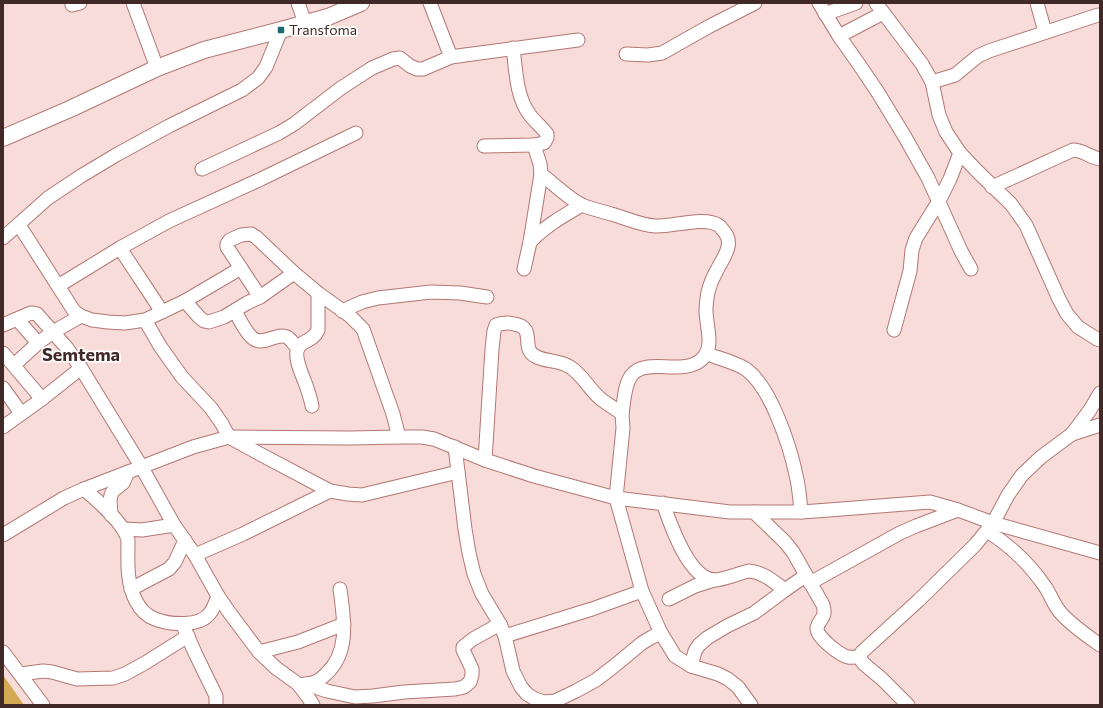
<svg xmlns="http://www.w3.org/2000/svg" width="1103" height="708" font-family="Commissioner,sans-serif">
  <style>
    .green { fill: #d3aa53 }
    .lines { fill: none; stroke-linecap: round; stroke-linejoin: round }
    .minor-casing { stroke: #b27773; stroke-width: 15 }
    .tertiary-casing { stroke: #b27773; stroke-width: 18 }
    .minor { stroke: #fff; stroke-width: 13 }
    .tertiary { stroke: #fff; stroke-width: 16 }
    .poi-dot { fill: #1b686e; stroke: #fff; stroke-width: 1.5 }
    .labels { text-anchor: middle; stroke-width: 3.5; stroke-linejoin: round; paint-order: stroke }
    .poi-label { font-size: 14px; fill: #412927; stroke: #fff; text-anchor: start }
    .district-label { font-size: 18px; font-weight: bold; fill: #412927; stroke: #fff }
  </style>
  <rect width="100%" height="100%" fill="#f7dcd9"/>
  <polygon class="green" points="3,675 24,705 3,705"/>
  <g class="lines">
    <defs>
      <g id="minor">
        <polyline points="133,3 157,68"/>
        <polyline points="298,3 305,23"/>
        <polyline points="430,3 451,57"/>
        <polyline points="819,3 839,36 858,63 877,91 905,137 928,178 961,251 971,269"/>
        <polyline points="876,3 922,64 932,82 939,115 946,132 960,153 978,172 1011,204 1026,225 1059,299 1067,314 1078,327 1097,339 1100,340"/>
        <polyline points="1037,3 1045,32"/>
        <polyline points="72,5 80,3"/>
        <polyline points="825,14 856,3"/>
        <polyline points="839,36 883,13"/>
        <polyline points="626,54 648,55 662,53 708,27 755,3"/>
        <polyline points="932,82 955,75 978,56 989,51 1098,15"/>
        <path d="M 484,146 L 534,145 L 544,143 L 547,138 L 547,134 C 542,127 535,122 530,115 C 516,97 516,70 513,48"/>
        <polyline points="202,169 279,133 294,124 341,88 372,68 393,59 400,58 410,66 417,69 423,69 451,57 465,55 578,40"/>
        <path d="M 541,174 C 553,183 569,199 582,205 C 591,209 602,211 611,214 C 626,218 640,225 655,226 C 672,227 704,216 718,225 C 720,226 721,227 722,229 C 736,243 724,256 717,270 C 713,277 710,284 708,292 C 707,298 706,304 706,310 C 706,326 715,347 702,359 C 684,377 645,356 631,376 C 624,386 624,402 622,414"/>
        <path d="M 992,187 L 1073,150 C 1083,150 1089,157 1100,159"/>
        <polyline points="19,225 74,311 81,316 92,320 108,322 125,323 145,320 185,301 241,268"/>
        <polyline points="3,238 48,198 81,176 116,155 169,126 242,90 258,78 266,67 281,30"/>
        <path d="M 530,242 C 545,226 563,216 582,205"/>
        <path d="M 120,248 C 134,270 148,290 162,312"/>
        <polyline points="524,269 530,242 541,174 540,164 534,145"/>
        <polyline points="58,286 120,248 169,221 261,179 356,133"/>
        <polyline points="260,297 227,247 227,244 230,240 241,235 251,234 256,237 294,273 318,293 350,316 363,329 393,414 399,437"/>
        <polyline points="185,301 199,317 204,321 209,322 224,317 247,303 260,297 294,273"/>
        <path d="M 235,311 C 239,318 246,334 254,339 C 264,346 277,332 287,337 C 291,339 294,345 298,348"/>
        <polyline points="342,311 362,302 378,298 431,292 460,293 487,297"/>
        <polyline points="17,319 38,343"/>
        <polyline points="145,320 160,346 182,377 211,408 222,424 229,437 260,454 330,491 348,494 362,495 458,472"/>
        <polyline points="3,325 31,313 37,314 67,348 81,368 141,466 174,525 195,555 218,596 229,612 259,652 276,668 298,684 308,697 313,705"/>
        <polyline points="894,330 910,271 912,250 916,238 939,201 950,179 960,153"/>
        <polyline points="3,353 42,399"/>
        <path d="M 707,354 C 718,358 738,363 747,370 C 771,388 790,446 796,475 C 799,487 800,499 801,512"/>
        <polyline points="14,365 38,343 53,332 81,316"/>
        <polyline points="3,388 21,413"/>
        <path d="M 312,406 C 311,400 309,394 307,388 C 304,378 293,358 298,348 C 302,340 313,342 318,330 L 318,293"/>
        <polyline points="3,427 42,399 81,368"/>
        <polyline points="1072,434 1100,425"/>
        <polyline points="455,447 465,529 469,553 474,574 482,594 500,624 505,636 513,671 521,687 527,694 535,699 544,702 555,701 576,691 596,680 613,667 642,643 652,637 661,633"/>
        <path d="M 485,460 L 492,349 L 494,331 L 496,325 C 502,323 508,322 514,324 C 537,327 520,348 535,356 C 545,362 559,360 570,367 C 583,375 590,391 602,400 C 609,405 616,409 622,414 L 623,428 L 616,498 L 642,591 L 661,633 L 675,656 L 691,666 L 718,674 L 728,679 L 738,687 L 751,705"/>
        <path d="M 84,489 C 98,501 124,523 128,540 C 128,561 126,582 136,601 C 140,609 147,616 155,619 C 170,625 200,627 210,613 C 214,608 216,601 218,596"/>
        <path d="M 663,503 C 670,523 688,578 714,580 C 724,580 739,573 749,571 C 763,572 774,582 785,590"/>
        <path d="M 754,512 L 785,542 L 793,552 L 823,605 C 827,619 819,618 817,628 C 816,637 840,655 848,657 C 852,658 856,657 860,656"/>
        <polyline points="111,515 110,501 111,495 113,491 123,483 128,472"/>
        <polyline points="124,529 142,530 174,525"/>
        <path d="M 987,531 C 1011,546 1030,564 1046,588 C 1051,596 1054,605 1060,612 C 1071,625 1086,635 1100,645"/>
        <polyline points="3,535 64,498 84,489 193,447 229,437 350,438 399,437 422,437 434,439 485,460 534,476 616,498 730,512 801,512 829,510 930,502 958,510 993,523 1100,553"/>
        <polyline points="195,555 243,534 330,491"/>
        <polyline points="810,583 900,533 916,526 958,510"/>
        <polyline points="131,589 169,569 175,562 185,540"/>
        <polyline points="669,599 695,586 714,580"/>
        <polyline points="184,628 196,655 216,696 216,705"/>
        <polyline points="505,636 592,609 642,591"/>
        <polyline points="3,652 43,705"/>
        <polyline points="259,652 298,642 344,624"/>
        <polyline points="691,666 695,651 699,645 707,638 727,626 754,613 785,590 805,576"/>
        <polyline points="21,674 43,671 52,672 77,679 113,678 125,674 145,663 188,636"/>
        <path d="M 304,684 C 314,684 319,681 326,674 C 350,652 344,619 340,589"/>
        <polyline points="311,684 318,688 327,691 355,697 373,696 404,692 455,689 464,687 470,682 472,675 472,669 463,650 463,647 473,639 500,624"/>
        <polyline points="908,705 882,679 864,664 861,660 860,656 862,652 919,600 975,545 993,523 1008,495 1022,475 1041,457 1072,434 1090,410 1100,393"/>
      </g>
      <polyline id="tertiary" points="3,138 70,109 157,68 204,50 281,30 328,17 361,3"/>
    </defs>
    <use href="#minor" class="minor-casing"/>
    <use href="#tertiary" class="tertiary-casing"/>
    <use href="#minor" class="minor"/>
    <use href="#tertiary" class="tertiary"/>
  </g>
  <rect class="poi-dot" x="277" y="26" width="8" height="8" rx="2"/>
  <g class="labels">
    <g class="poi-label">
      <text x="289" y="35">Transfoma</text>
    </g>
    <g class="district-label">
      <text x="81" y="361">Semtema</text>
    </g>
  </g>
  <rect width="1103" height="708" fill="none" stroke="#412927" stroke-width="8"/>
</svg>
